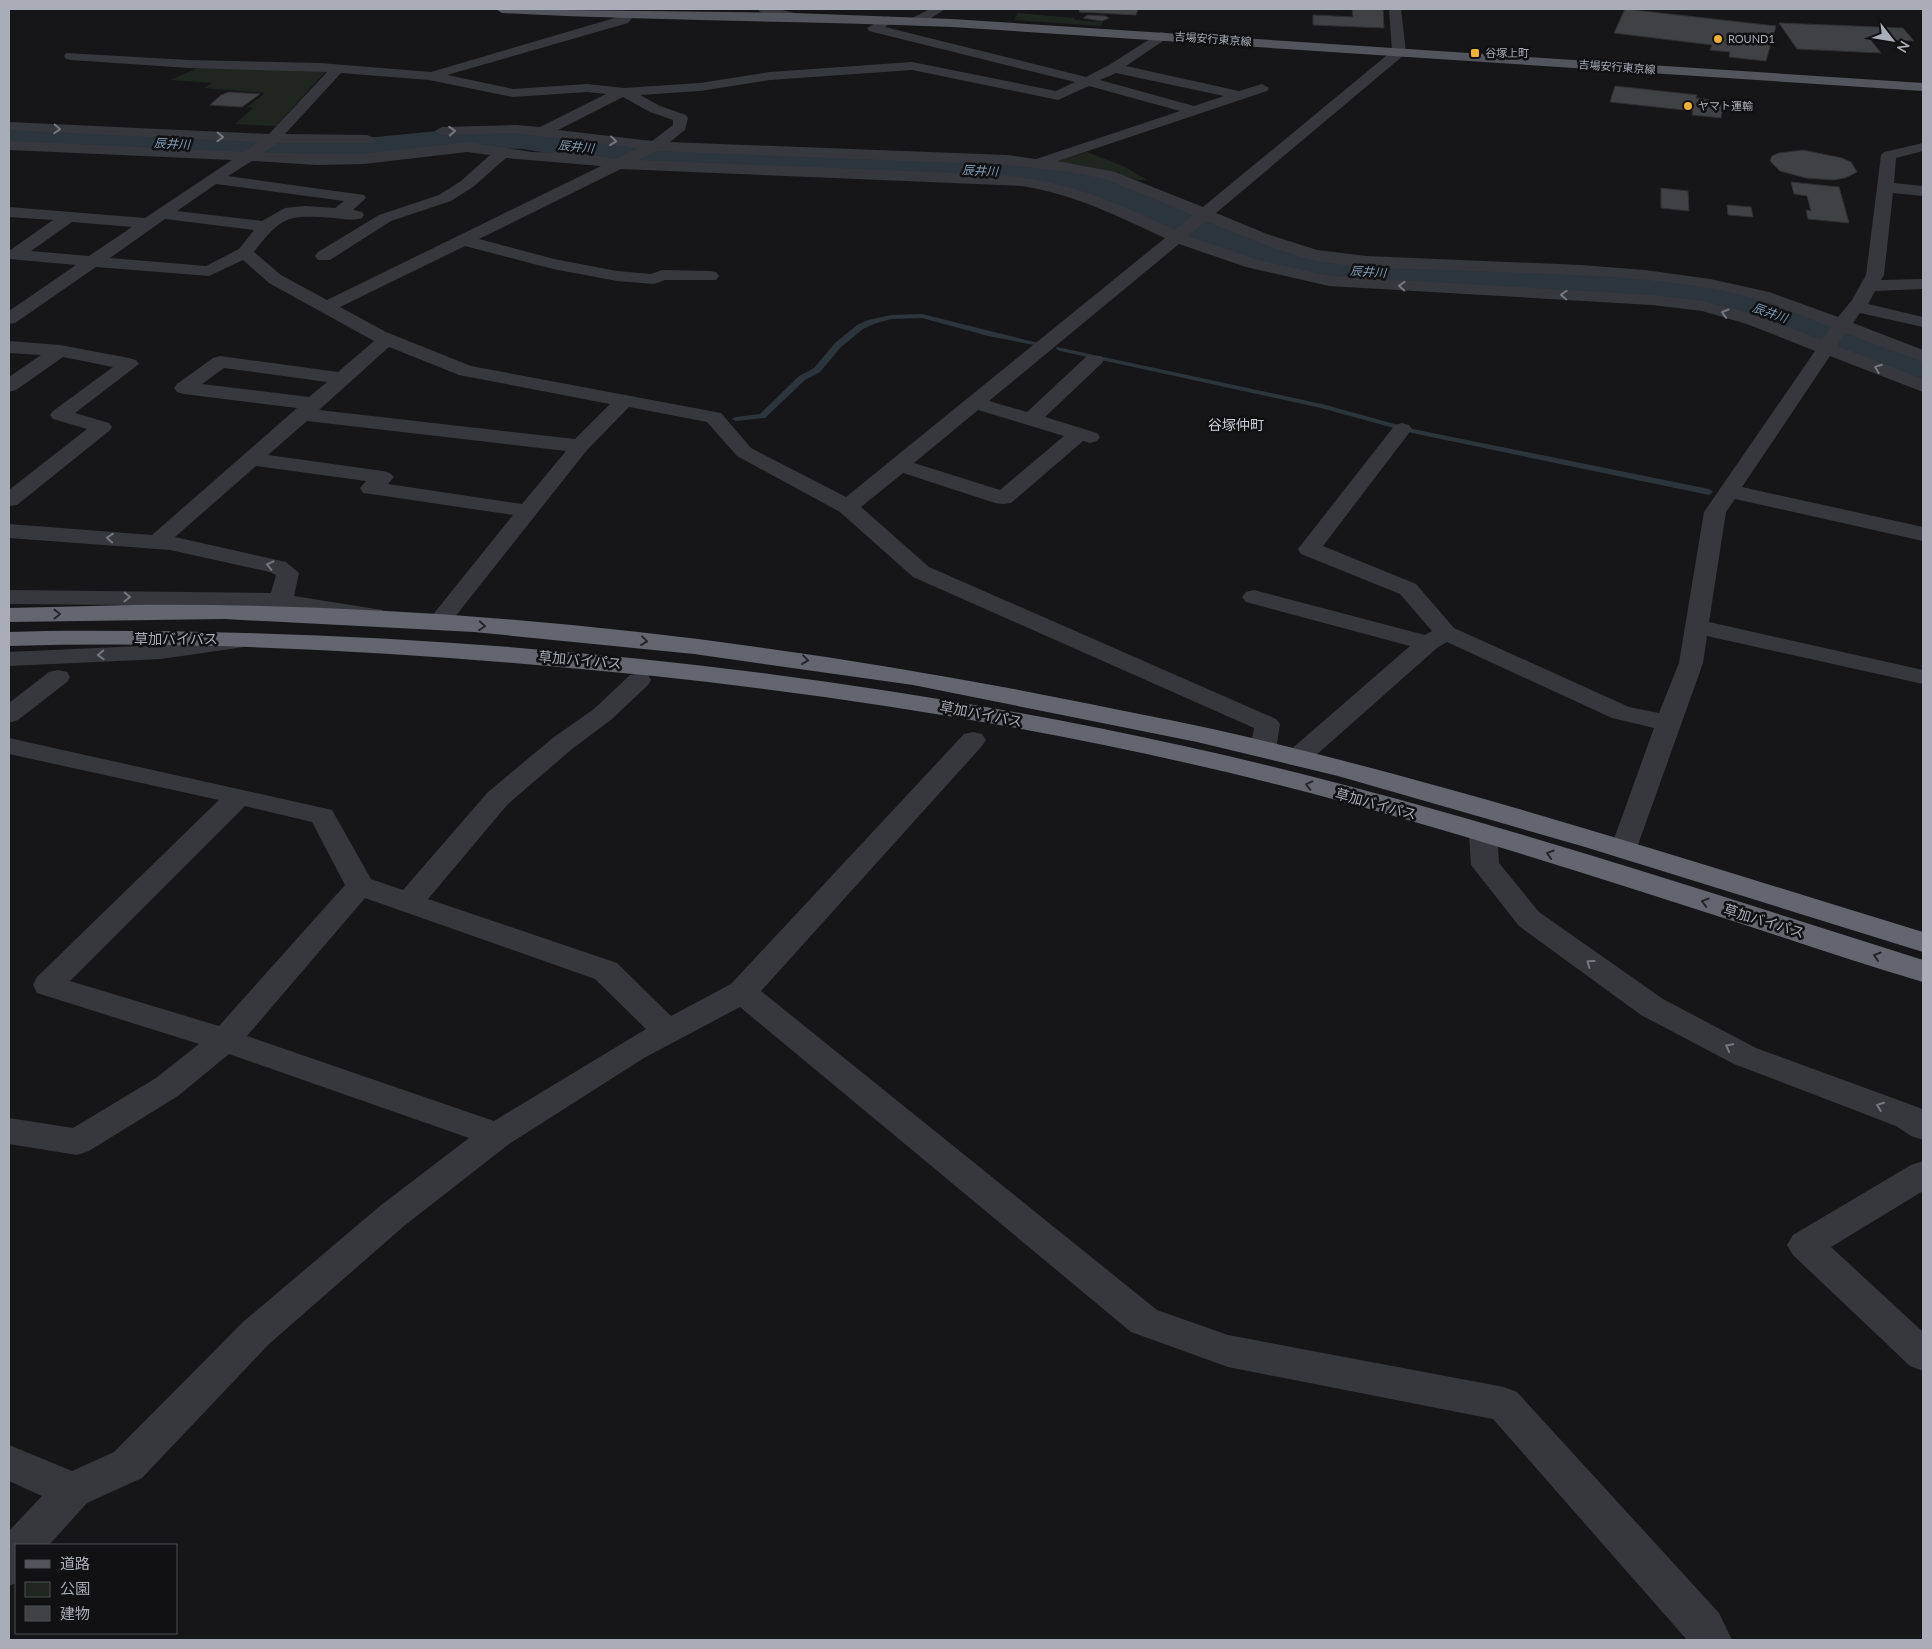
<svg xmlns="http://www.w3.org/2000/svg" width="1932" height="1649" font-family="Lato,'Noto Sans JP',sans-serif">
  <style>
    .green { fill: #1e261f }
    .water { fill: #2c353c }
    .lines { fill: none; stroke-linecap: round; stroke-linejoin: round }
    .stream { fill: #2c353c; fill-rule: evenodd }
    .river { fill: #2c353c; fill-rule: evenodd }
    .building { fill: #404145; stroke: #303034 }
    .minor { fill: #37383d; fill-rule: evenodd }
    .major { fill: #53555c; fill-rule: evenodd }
    .highway { fill: #63666e; fill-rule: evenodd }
    .oneway { stroke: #757881 }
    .oneway2 { stroke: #26262a }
    .poi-dot { fill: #f2b134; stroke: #111113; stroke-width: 2 }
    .labels { text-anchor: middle; stroke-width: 5; stroke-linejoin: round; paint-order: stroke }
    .far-street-label { font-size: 11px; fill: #a8adb8; stroke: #111113 }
    .far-poi-label { font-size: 11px; fill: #a8adb8; stroke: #111113; text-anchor: start }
    .far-water-label { font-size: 12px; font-style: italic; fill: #7f9bb3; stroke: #111113 }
    .far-quarter-label { font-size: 14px; fill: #c9ccd4; stroke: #111113 }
    .street-label { font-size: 14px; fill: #a8adb8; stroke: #111113 }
  </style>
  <rect width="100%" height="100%" fill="#161618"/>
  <g class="green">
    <polygon points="1018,13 1075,18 1075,20 1103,22 1101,26 1014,20"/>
    <polygon points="198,68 326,71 276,126 235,124 253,108 247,107 265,93 204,88 212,83 170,80"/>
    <polygon points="1087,152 1123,166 1147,180 1138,180 1089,167 1057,161"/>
  </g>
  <polygon class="water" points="9,131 276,144 266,152 9,140"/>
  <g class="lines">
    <g class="stream">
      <polygon points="922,314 1038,343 1034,345 988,336 922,318 891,319 874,324 863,329 841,347 820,372 805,380 765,418 736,421 732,419 736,417 760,414 799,376 814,368 835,343 857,325 868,320 891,315"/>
      <polygon points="1057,347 1322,404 1413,429 1709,489 1713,492 1709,495 1412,433 1321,408 1060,351 1056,349"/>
    </g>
    <polygon class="river" points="9,125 314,139 355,139 489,126 523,127 597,139 659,145 881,153 1047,163 1107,176 1267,241 1299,252 1356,260 1607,272 1707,282 1750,292 1923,354 1923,384 1907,380 1723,311 1607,298 1356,284 1294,275 1239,259 1083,193 1047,185 881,175 659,167 597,161 523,149 489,148 355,161 314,161 9,147"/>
  </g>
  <g class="building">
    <polygon points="1080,9 1138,9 1136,15 1079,12"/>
    <polygon points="1352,9 1383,9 1384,28 1313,25 1313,15 1353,17"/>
    <polygon points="1625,9 1776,26 1766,61 1729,57 1730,52 1710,50 1712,45 1614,33"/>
    <polygon points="1088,15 1105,16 1109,18 1102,21 1083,18"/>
    <polygon points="1779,23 1903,28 1914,41 1870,39 1881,53 1797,49"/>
    <polygon points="1615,86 1697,95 1696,98 1724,102 1721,118 1692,115 1693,111 1610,102"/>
    <polygon points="229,92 260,94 242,107 210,105 221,95"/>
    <polygon points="1803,150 1842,158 1851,162 1857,172 1845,178 1834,180 1806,178 1780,171 1770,161 1772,156 1779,153"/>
    <polygon points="1791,182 1839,187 1849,223 1808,219 1806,210 1811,211 1807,196 1794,194"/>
    <polygon points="1661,188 1688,191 1689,211 1661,208"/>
    <polygon points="1727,205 1751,207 1753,217 1728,215"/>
  </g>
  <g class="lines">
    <g class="minor">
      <polygon points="758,9 778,9 799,14 800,17 794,21 760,12"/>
      <polygon points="930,9 945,9 922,24 912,24 911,21 912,18"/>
      <path d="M 1389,9 L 1401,9 L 1406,52 L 1404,55 L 1216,213 L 1267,234 L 1317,250 L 1366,256 L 1581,265 L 1645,270 L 1710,279 L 1769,292 L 1838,317 L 1852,300 L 1866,275 L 1881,155 L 1884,152 L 1923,143 L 1923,151 L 1896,158 L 1894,183 L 1923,186 L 1923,196 L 1893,193 L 1884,275 L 1881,280 L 1923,279 L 1923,289 L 1875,291 L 1868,304 L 1923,317 L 1923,327 L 1860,313 L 1853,323 L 1923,350 L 1923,362 L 1845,333 L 1837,346 L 1923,379 L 1923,392 L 1830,356 L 1742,487 L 1923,527 L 1923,541 L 1735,499 L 1726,512 L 1709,622 L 1923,670 L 1923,684 L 1707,636 L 1703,663 L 1634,856 L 1624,859 L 1614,856 L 1610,850 L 1654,728 L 1612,718 L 1447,642 L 1437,648 L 1306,764 L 1297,766 L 1288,764 L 1284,758 L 1288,752 L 1410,646 L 1246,602 L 1242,597 L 1246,592 L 1254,590 L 1425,635 L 1432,631 L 1400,594 L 1301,554 L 1298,549 L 1395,425 L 1402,423 L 1409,425 L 1412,429 L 1409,433 L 1323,546 L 1416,584 L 1454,628 L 1629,707 L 1659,713 L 1679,663 L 1704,512 L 1815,351 L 1747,324 L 1702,311 L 1652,305 L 1329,286 L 1246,267 L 1179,244 L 989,401 L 1027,412 L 1087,356 L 1101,356 L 1104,360 L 1101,364 L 1045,417 L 1097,433 L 1100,437 L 1097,441 L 1090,443 L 1083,441 L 1011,503 L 1003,504 L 995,503 L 903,473 L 861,507 L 929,567 L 1276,719 L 1280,724 L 1276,749 L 1272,755 L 1263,757 L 1254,755 L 1250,749 L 1254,728 L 913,577 L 840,512 L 737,456 L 707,422 L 629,407 L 587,450 L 447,627 L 439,629 L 431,627 L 427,622 L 513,515 L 371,494 L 363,493 L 360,488 L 366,481 L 256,466 L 175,537 L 286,562 L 299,573 L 294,596 L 382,610 L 386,615 L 382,620 L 374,622 L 281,608 L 250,606 L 9,604 L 9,590 L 271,593 L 276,575 L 270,572 L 170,550 L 9,538 L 9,524 L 152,535 L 297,408 L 184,394 L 177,392 L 174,388 L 177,384 L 213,358 L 220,356 L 338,372 L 374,341 L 269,283 L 243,260 L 209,276 L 96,267 L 15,323 L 9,324 L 9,311 L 76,265 L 9,259 L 9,251 L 53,220 L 9,217 L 9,207 L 145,218 L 232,160 L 9,150 L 9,141 L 245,152 L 258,142 L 9,130 L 9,122 L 269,134 L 327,72 L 189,68 L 71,60 L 66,59 L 64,56 L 66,53 L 189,60 L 320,63 L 431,72 L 618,17 L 628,12 L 634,16 L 628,23 L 447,75 L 513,89 L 587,84 L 624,88 L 700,83 L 770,72 L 912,62 L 1056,91 L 1075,82 L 869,31 L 867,28 L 888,16 L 894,20 L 885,27 L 1086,77 L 1109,65 L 1161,32 L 1166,33 L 1168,36 L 1166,39 L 1126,66 L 1239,91 L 1262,84 L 1269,88 L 1267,91 L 1058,161 L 1115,172 L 1203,207 L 1392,51 ZM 912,70 L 1058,100 L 1089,86 L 1180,111 L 1036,159 L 1007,155 L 670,142 L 685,130 L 688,118 L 686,115 L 660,106 L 640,95 L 700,91 L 770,80 ZM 341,73 L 429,80 L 513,97 L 587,92 L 606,94 L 540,127 L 516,125 L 442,127 L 435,131 L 442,135 L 516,133 L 638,148 L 616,159 L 574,153 L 532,152 L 467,142 L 364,154 L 263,153 L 277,143 L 372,143 L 375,140 L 372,137 L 367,135 L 285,134 ZM 1116,73 L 1224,96 L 1194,106 L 1100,80 ZM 623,97 L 650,112 L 673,120 L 673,125 L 652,141 L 558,130 ZM 657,151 L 1007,165 L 1071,172 L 1105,179 L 1193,215 L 1175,230 C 1112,201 1071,182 1001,175 L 638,160 ZM 467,152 L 490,155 L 461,181 L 439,195 L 379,215 L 318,252 L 315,256 L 318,260 L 330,260 L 391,221 L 451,201 L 473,187 L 506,158 L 601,166 L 327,300 L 281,275 L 254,252 C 282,215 289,215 334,218 C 343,219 353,221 362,218 L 364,215 L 362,212 L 353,210 L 366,198 L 364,195 L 228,176 L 252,161 L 317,165 L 364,164 ZM 621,169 L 1022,186 C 1074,194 1117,216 1165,238 L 846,497 L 751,448 L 721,413 L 471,366 L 386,332 L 340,307 L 465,246 L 553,269 L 617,281 L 654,284 L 665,280 L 716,280 L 719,276 L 716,272 L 710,271 L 662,270 L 651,274 L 617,271 L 554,259 L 479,239 ZM 216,184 L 344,201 L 335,208 L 305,206 L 285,208 L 262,221 L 177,211 ZM 165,219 L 254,230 L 239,249 L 206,266 L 110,258 ZM 1206,221 C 1241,235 1276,251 1313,260 C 1364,271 1419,268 1471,271 C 1565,275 1673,274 1764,301 C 1786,308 1809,319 1831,327 L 1822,340 L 1759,316 L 1703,301 L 1652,295 L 1329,276 L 1258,260 L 1188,236 ZM 72,222 L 132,227 L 89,256 L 31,251 ZM 389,347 L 459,375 L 610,404 L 575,439 L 319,410 ZM 224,368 L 327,382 L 309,397 L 202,384 ZM 978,410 L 1064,436 L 1000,490 L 914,463 ZM 307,421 L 566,451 L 522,504 L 388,484 L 394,477 L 390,473 L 383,471 L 268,455 Z"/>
      <polygon points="9,341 60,345 129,358 136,360 139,364 75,413 109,423 112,427 109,431 17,505 9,506 9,490 87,429 53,419 50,415 53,411 113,367 63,357 16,390 9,392 9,377 41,355 9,353"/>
      <polygon points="242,634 251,636 254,641 251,646 161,659 9,666 9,652 161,645"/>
      <polygon points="58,670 67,672 70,677 67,682 18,720 9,723 9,703 49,672"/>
      <path d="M 639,673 L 648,675 L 651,680 L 648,685 L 612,719 L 572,749 L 508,804 L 428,899 L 617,963 L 671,1016 L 731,984 L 964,734 L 973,732 L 982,734 L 986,740 L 982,746 L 761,991 L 1157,1310 L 1228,1335 L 1504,1387 L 1517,1392 L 1719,1613 L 1732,1640 L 1687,1640 L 1493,1419 L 1228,1367 L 1131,1332 L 740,1007 L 644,1058 L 509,1144 L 404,1226 L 269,1344 L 142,1478 L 87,1503 L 49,1545 L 16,1545 L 16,1583 L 9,1586 L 9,1531 L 42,1496 L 9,1481 L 9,1445 L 72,1471 L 114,1452 L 243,1322 L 380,1206 L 469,1138 L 229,1054 L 178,1096 L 89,1151 L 77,1155 L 9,1144 L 9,1118 L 73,1128 L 156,1078 L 199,1044 L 37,993 L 33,985 L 37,977 L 219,800 L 9,754 L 9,738 L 332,810 L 371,879 L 403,890 L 488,792 L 554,737 L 594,709 L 630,675 ZM 245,806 L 312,822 L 345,885 L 219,1026 L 70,981 ZM 365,898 L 595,979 L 646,1029 L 494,1121 L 247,1036 Z"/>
      <polygon points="1483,824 1493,827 1497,833 1499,863 1539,912 1663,999 1756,1048 1920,1108 1923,1110 1923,1140 1911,1136 1896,1126 1734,1064 1641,1015 1519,926 1471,865 1469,833 1473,827"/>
      <polygon points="1923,1161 1923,1191 1831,1247 1923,1332 1923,1371 1910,1366 1793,1255 1787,1245 1793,1235 1911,1165"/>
    </g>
    <path class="major" d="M 496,9 L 794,13 L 952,19 L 1923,83 L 1923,91 L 952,27 C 802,21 652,21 502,13 Z"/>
    <g class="highway">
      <path d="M 132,605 C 453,602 776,640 1090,704 C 1144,715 1198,725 1252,738 C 1479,792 1701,864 1923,932 L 1923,952 L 1585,847 L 1338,776 L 1197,742 L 913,685 L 694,654 L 474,632 L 224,619 L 9,622 L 9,608 Z"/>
      <path d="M 46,631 C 427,628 811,664 1184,746 C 1434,801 1679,883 1923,960 L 1923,982 C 1860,964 1798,942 1736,922 C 1583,873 1430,823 1275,784 C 1036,724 793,687 548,666 C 369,650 189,641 9,646 L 9,632 Z"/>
    </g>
  </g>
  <defs><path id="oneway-chevron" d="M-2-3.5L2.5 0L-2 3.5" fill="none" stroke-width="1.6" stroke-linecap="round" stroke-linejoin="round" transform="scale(1.25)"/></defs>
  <g class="oneway">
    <use href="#oneway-chevron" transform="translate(57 129) rotate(3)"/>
    <use href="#oneway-chevron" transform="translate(452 131) rotate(-4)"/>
    <use href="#oneway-chevron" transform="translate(220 137) rotate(2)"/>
    <use href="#oneway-chevron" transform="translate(613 141) rotate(6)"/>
    <use href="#oneway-chevron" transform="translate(1402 286) rotate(-177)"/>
    <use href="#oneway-chevron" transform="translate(1564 295) rotate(-177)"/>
    <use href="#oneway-chevron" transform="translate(1725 313) rotate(-164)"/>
    <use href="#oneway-chevron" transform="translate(1878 368) rotate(-159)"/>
    <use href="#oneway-chevron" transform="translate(110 538) rotate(-176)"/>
    <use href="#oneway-chevron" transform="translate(270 565) rotate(-167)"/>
    <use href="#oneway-chevron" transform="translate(127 597) rotate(1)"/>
    <use href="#oneway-chevron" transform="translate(101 655) rotate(177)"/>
    <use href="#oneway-chevron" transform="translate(1590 963) rotate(-144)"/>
    <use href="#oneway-chevron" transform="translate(1729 1047) rotate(-152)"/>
    <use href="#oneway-chevron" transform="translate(1880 1106) rotate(-159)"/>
  </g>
  <g class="oneway2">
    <use href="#oneway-chevron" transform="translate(57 614) rotate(-1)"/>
    <use href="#oneway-chevron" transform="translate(482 626) rotate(5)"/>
    <use href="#oneway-chevron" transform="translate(644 641) rotate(7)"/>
    <use href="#oneway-chevron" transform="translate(805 660) rotate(7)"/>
    <use href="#oneway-chevron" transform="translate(1309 785) rotate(-165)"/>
    <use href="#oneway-chevron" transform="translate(1550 854) rotate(-163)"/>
    <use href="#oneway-chevron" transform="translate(1705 902) rotate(-163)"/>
    <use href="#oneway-chevron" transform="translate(1877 956) rotate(-163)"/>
  </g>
  <g class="poi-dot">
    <circle cx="1718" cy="39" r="5"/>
    <rect x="1470" y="48" width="10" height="10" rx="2.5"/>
    <circle cx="1688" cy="106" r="5"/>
  </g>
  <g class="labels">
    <g class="far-street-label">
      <text transform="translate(1213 39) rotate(4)" y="4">吉場安行東京線</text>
      <text transform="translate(1617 67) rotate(4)" y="4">吉場安行東京線</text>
    </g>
    <g class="far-poi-label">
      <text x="1728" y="43">ROUND1</text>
      <text x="1485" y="57">谷塚上町</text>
      <text x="1698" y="110">ヤマト運輸</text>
    </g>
    <g class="far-water-label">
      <text transform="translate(172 144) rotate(3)" y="4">辰井川</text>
      <text transform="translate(576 147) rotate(6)" y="4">辰井川</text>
      <text transform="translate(980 171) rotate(3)" y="4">辰井川</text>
      <text transform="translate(1368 272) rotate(4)" y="4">辰井川</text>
      <text transform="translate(1770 313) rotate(19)" y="4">辰井川</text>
    </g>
    <g class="far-quarter-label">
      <text x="1236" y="430">谷塚仲町</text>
    </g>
    <g class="street-label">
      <text x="176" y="644">草加バイパス</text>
      <text transform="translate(580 660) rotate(5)" y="5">草加バイパス</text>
      <text transform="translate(981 714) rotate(11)" y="5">草加バイパス</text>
      <text transform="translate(1376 804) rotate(15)" y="5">草加バイパス</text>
      <text transform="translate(1764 921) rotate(17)" y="5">草加バイパス</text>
    </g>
  </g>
  <rect width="1932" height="1649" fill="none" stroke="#a8adb8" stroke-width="20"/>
  <rect x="15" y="1544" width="162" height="90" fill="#111113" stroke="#4d4f55"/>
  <rect x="25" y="1560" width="25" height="8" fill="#53555c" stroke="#4d4f55"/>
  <text x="60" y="1569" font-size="15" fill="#a8adb8">道路</text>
  <rect x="25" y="1582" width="25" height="15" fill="#1e261f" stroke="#4d4f55"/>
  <text x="60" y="1594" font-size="15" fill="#a8adb8">公園</text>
  <rect x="25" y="1606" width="25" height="15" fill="#404145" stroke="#4d4f55"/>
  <text x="60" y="1619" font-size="15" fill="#a8adb8">建物</text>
  <g transform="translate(1892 40) rotate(121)" stroke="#111113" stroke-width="4" paint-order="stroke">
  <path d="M0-4L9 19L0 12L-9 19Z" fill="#a8adb8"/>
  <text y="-8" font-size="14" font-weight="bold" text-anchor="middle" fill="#a8adb8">N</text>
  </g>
</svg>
